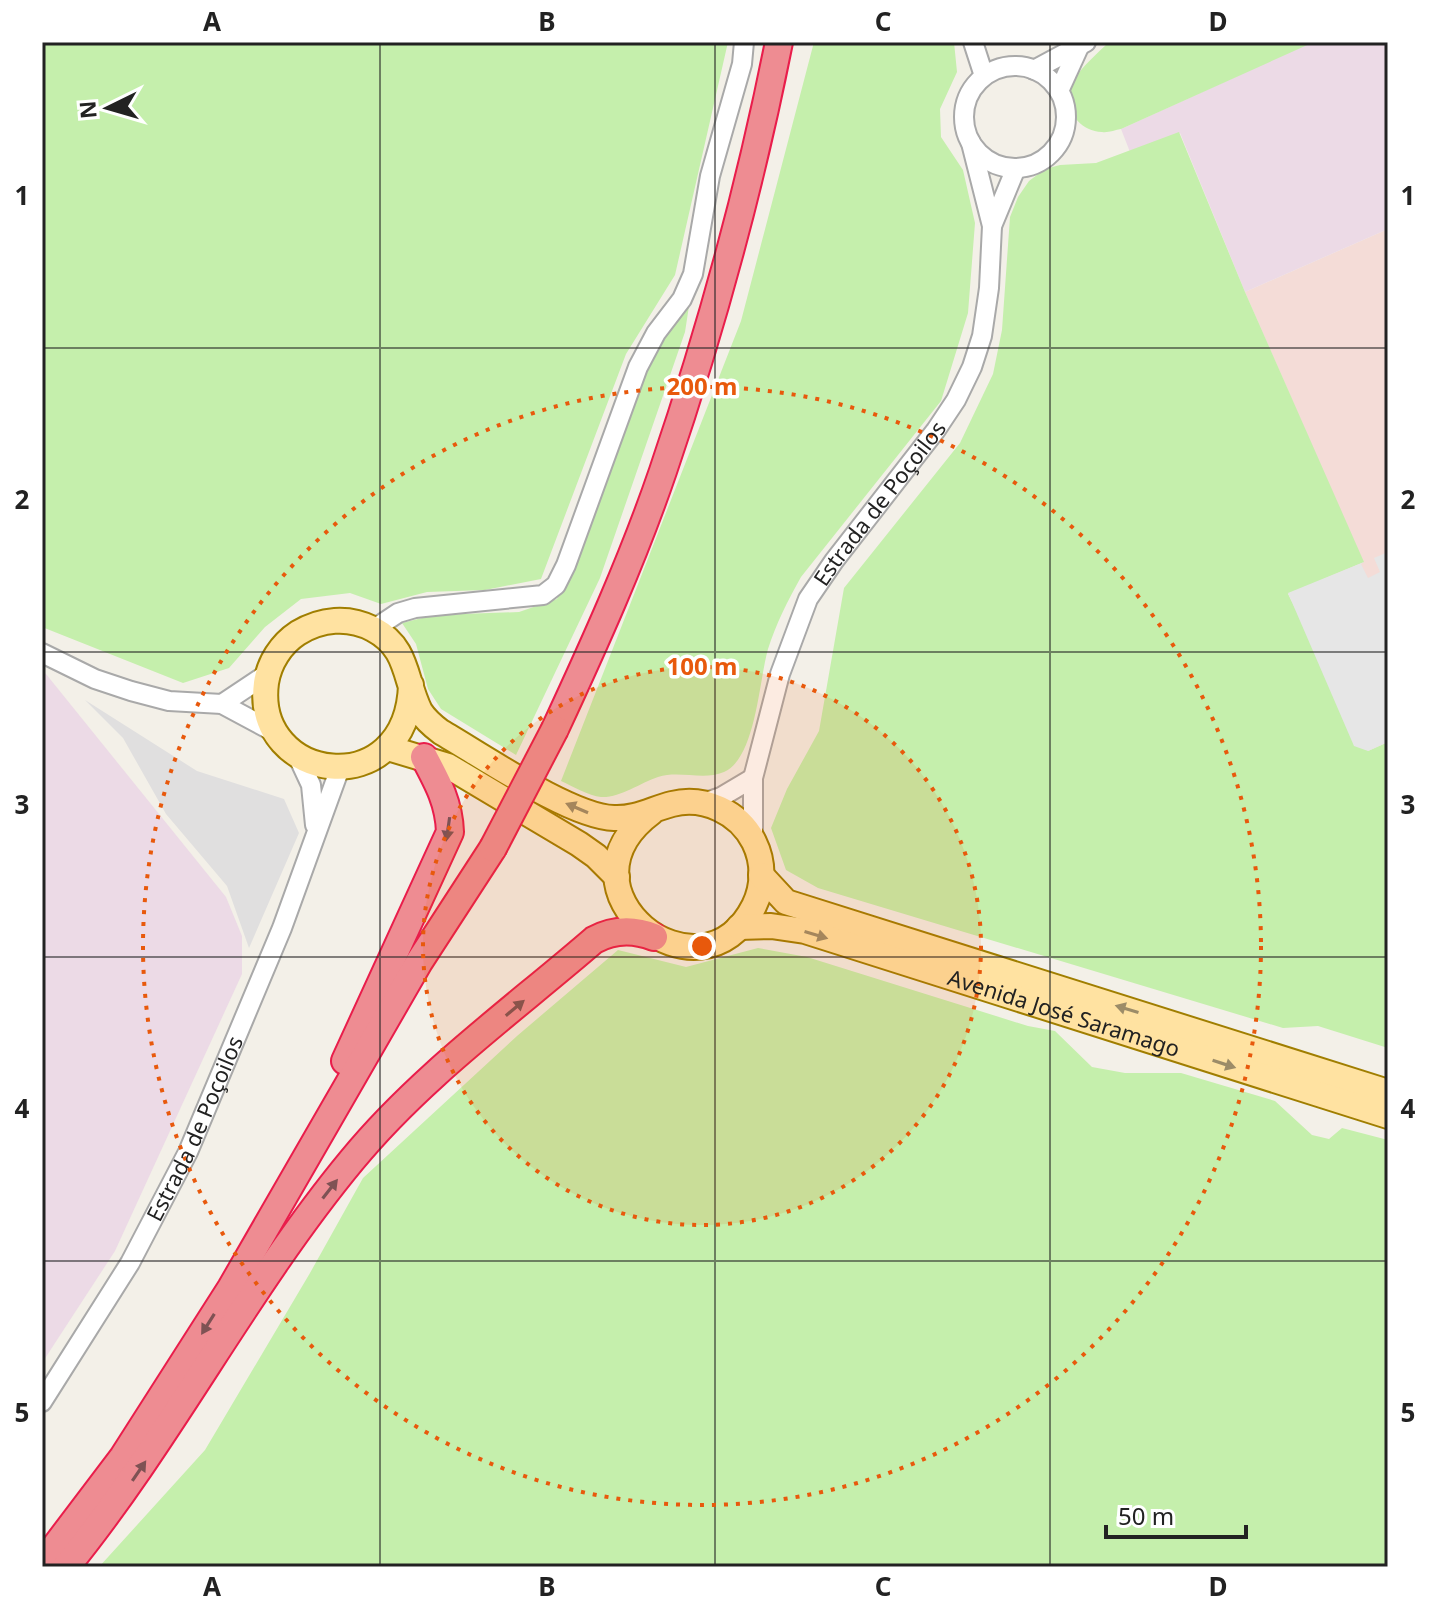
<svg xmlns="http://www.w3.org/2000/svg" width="1430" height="1609" font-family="'Noto Sans',sans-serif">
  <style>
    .residential { fill: #e0dfdf }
    .commercial { fill: #f4dcd7 }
    .industrial { fill: #ecdae6 }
    .grass { fill: #c5efac }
    .parking { fill: #e6e6e6 }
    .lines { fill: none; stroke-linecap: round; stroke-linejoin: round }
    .minor-casing { stroke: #a9a9a9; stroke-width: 22 }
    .major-casing { stroke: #a07e00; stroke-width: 28 }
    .highway-casing { stroke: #e91d4b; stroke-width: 30 }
    .minor { stroke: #fff; stroke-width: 18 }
    .major { stroke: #ffe2a1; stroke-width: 24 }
    .highway { stroke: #ee8c92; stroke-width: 26 }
    .highway-bridge-casing { stroke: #e91d4b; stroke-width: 30; stroke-linecap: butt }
    .highway-bridge { stroke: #ee8c92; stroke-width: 26 }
    .oneway { fill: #9c8c68 }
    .oneway2 { fill: #7e5254 }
    .grid { fill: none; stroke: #222; stroke-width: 2; stroke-opacity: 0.55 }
    .ring { fill: none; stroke: #e8590c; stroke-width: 4; stroke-dasharray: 4 8 }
    .labels { text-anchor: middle; stroke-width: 7; stroke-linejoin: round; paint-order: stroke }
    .street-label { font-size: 22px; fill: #222; stroke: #fff }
    .centre { fill: #e8590c; stroke: #fff; stroke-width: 4 }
    .ring-label { font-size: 24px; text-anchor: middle; font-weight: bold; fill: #e8590c; stroke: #fff; stroke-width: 7; stroke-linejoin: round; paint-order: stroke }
    .neatline { fill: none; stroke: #222; stroke-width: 3 }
    .grid-label { font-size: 26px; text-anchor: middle; font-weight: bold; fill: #222 }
  </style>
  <rect width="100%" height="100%" fill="#f3f0e8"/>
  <polygon class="residential" points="85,700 197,771 284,799 299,833 249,948 227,886 166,814 123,738"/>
  <polygon class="commercial" points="1388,229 1388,742 1368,751 1288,593 1363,562 1245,292"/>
  <g class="industrial">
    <polygon points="1312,42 1388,42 1388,229 1245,292 1180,133 1130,152 1121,129"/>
    <polygon points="42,672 46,674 226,897 242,936 242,974 115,1251 42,1363"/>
  </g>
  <g class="grass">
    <polygon points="42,42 728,42 675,275 626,354 541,579 485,590 427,592 381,604 350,593 301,599 265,627 229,668 183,683 42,627"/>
    <path d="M 814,42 L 954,42 L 957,72 L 940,109 L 941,137 L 963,170 L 975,223 L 968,313 L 941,401 L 801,577 C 788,600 776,624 768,649 C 759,680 756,758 724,772 C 703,781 680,770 658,777 C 640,783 620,798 601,797 C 589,796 572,786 561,781 L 741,321 Z"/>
    <path d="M 1109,42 L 1314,42 L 1121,129 C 1115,130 1108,133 1102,132 C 1075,131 1061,103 1074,80 C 1082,66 1098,53 1109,42 Z"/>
    <polygon points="1179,132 1245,292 1364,562 1288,594 1368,751 1388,742 1388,1048 1318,1026 1283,1028 818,888 786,870 771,828 787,789 819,731 844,588 960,443 993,374 1002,330 1010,217 1018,197 1029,181 1045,169 1060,165 1096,163"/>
    <polygon points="689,306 685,332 600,578 516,755 441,709 428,689 416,644 402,623 434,615 519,612 557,599 656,348"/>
    <polygon points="758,948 807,957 1028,1026 1055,1031 1092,1067 1125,1073 1181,1073 1275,1101 1312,1135 1329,1139 1342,1128 1388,1140 1388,1567 99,1567 205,1450 310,1273 363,1178 517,1036 618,950 686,967"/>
  </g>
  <polygon class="parking" points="1388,552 1388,742 1368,751 1354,746 1288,593 1364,562 1361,564 1368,578 1380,572 1374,558"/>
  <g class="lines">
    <defs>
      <g id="minor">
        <polyline points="973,42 984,76"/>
        <circle cx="1015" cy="117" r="51"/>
        <polyline points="1034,70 1086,42"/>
        <polyline points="1059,91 1079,47"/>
        <polyline points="992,226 1016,168"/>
        <polyline points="374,629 398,613 415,608 543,595 556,585 566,565 638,367 656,333 682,299 693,274 710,176 742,64 744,42"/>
        <polyline points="42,653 95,679 131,691 169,701 222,704 276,733"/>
        <polyline points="222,704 267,674"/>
        <polyline points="297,755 311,785 315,825"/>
        <polyline points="703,803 721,797 753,778"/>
        <path id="s1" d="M 753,841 L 753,778 L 780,674 L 808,599 L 834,561 L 936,430 L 956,400 L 972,367 L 982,336 L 989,288 L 992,226 L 971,143"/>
        <path id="s2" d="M 42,1402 L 130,1263 L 188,1152 L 282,928 L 340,768"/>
      </g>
      <g id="major">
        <path d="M 411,685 C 407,805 253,783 266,683 C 269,663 281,644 298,633 C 321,619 348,616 373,629 C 409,648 404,679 420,711 C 425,719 433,726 441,732 C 481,755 571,817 614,818 C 636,819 652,809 672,804 C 704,796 739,812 754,842 C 764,862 764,886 754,906 C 701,1011 547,890 652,812"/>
        <polyline points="388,748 448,766 579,844 596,856 617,877"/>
        <polyline points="761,875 786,902 1388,1092"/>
        <path id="s3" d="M 739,927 L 771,926 L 805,931 L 1388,1116"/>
      </g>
      <g id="highway">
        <path d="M 555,729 C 594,645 633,559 663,471 C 711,330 750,188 779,42"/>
        <path d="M 345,1061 L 450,832 C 449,803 438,783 424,757"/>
        <polyline points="42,1564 123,1457 231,1288 419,962 493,848"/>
        <path d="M 66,1567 C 171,1438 246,1288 352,1160 C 420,1077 513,1010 594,940 C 614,929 634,929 654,937"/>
      </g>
    </defs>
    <use href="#minor" class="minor-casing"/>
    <use href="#major" class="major-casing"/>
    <use href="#highway" class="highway-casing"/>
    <use href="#minor" class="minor"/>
    <use href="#major" class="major"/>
    <use href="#highway" class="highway"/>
    <defs>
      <polyline id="highway-bridge" points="493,848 555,729"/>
    </defs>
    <use href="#highway-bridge" class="highway-bridge-casing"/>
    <use href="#highway-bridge" class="highway-bridge"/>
  </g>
  <defs><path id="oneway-solid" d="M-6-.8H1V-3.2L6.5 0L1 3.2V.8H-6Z" transform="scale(2)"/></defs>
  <g class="oneway">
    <use href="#oneway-solid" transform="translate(577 808) rotate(-157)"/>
    <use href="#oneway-solid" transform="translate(816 935) rotate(17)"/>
    <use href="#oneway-solid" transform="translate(1127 1009) rotate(-163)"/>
    <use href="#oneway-solid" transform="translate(1224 1064) rotate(18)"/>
  </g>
  <g class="oneway2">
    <use href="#oneway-solid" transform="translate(448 829) rotate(98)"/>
    <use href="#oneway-solid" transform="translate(515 1008) rotate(-40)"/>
    <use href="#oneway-solid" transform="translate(330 1189) rotate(-52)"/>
    <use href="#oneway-solid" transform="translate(208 1324) rotate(122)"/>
    <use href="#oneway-solid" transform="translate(139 1471) rotate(-56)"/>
  </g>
  <path class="grid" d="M 380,42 L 380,1567M 715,42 L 715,1567M 1050,42 L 1050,1567M 42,348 L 1388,348M 42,652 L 1388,652M 42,957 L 1388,957M 42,1261 L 1388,1261"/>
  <circle cx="702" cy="946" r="279" fill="#e8590c" fill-opacity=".12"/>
  <g class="ring">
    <circle cx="702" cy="946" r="279"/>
    <circle cx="702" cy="946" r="559"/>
  </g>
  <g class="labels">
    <g class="street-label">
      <text dy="8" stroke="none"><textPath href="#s1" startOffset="370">Estrada de Poçoilos</textPath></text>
      <text dy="8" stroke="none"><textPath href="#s3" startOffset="338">Avenida José Saramago</textPath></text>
      <text dy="8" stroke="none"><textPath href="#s2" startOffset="314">Estrada de Poçoilos</textPath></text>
    </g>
  </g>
  <circle cx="702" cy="946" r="12" class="centre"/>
  <g class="ring-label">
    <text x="702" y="395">200 m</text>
    <text x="702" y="675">100 m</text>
  </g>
  <rect width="1430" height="1609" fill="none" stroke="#ffffff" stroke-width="88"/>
  <g transform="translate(108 108) rotate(265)" stroke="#ffffff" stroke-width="6" paint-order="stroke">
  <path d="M0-6L14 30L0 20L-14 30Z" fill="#222222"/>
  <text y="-12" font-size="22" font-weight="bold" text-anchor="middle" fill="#222222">N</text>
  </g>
  <path d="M1106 1525v12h140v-12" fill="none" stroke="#222222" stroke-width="4"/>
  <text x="1118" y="1525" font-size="24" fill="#222222" stroke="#ffffff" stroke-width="6" paint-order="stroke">50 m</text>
  <rect x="44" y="44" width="1342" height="1521" class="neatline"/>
  <g class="grid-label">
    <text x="212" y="31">A</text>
    <text x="547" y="31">B</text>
    <text x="883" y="31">C</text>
    <text x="1218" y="31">D</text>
    <text x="22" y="205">1</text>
    <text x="1408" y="205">1</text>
    <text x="22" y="509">2</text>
    <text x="1408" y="509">2</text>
    <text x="22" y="814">3</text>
    <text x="1408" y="814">3</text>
    <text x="22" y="1118">4</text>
    <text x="1408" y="1118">4</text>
    <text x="22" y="1422">5</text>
    <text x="1408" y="1422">5</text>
    <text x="212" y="1596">A</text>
    <text x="547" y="1596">B</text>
    <text x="883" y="1596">C</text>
    <text x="1218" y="1596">D</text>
  </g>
</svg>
